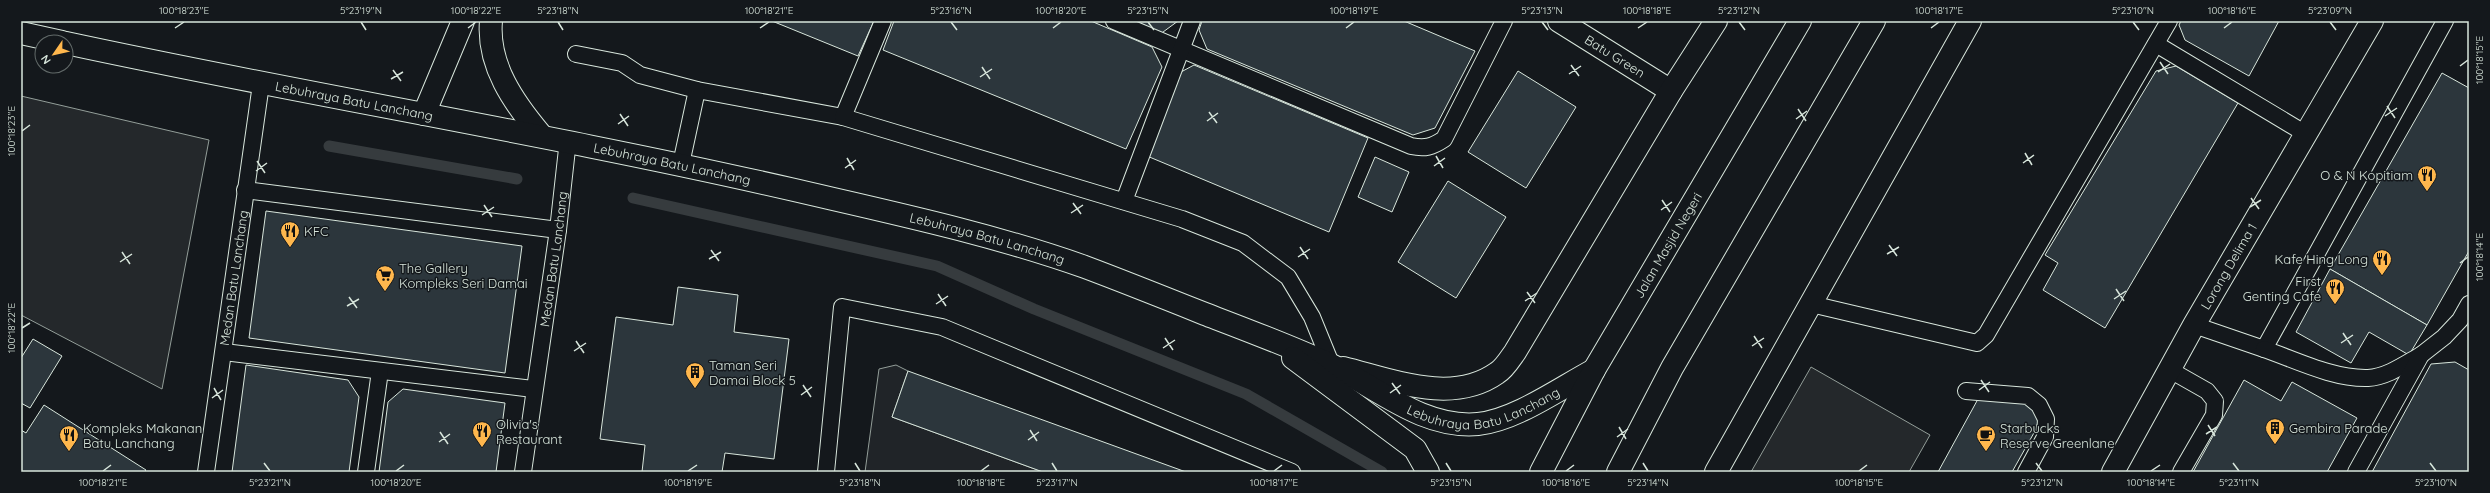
<svg xmlns="http://www.w3.org/2000/svg" width="2490" height="493" font-family="Quicksand,sans-serif">
  <style>
    .green { fill: #202428; stroke: #939e99 }
    .parking { fill: #24282b; stroke: #939e99 }
    .lines { fill: none; stroke-linecap: round; stroke-linejoin: round }
    .stream { stroke: #363b3e; stroke-width: 11 }
    .building { fill: #2c363c; stroke: #d8e6dc }
    .lane-casing { stroke: #d8e6dc; stroke-width: 18 }
    .street-casing { stroke: #d8e6dc; stroke-width: 24 }
    .secondary-casing { stroke: #d8e6dc; stroke-width: 24 }
    .highway-casing { stroke: #d8e6dc; stroke-width: 24 }
    .lane { stroke: #14181c; stroke-width: 16 }
    .street { stroke: #14181c; stroke-width: 22 }
    .secondary { stroke: #14181c; stroke-width: 22 }
    .highway { stroke: #14181c; stroke-width: 22 }
    .ticks { fill: none; stroke: #d8e6dc; stroke-width: 1.5 }
    .labels { text-anchor: middle; stroke-width: 3; stroke-linejoin: round; paint-order: stroke }
    .street-label { font-size: 13px; fill: #d8e6dc; stroke: #14181c }
    .poi-label { font-size: 13px; fill: #d8e6dc; stroke: #14181c; text-anchor: start }
    .neatline { fill: none; stroke: #d8e6dc; stroke-width: 1.5 }
    .ticks-label { font-size: 10px; text-anchor: middle; fill: #d8e6dc }
  </style>
  <rect width="100%" height="100%" fill="#14181c"/>
  <polygon class="green" points="896,365 908,371 892,417 1043,472 865,472 879,369"/>
  <g class="parking">
    <polygon points="21,96 209,140 162,389 21,315"/>
    <polygon points="1811,367 1930,435 1909,472 1751,472"/>
  </g>
  <g class="lines">
    <g class="stream">
      <polyline points="329,146 517,179"/>
      <polyline points="633,198 937,266 1034,309 1246,394 1382,472"/>
    </g>
  </g>
  <g class="building">
    <polygon points="772,21 874,21 858,56"/>
    <polygon points="894,21 1091,21 1152,47 1162,67 1126,149 883,50"/>
    <polygon points="1127,21 1178,21 1159,35"/>
    <polygon points="1202,21 1404,21 1475,51 1435,128 1413,135 1207,49 1199,30"/>
    <polygon points="2181,21 2279,21 2249,76 2185,40 2179,25"/>
    <polygon points="1194,65 1368,138 1329,232 1147,156 1181,72"/>
    <polygon points="2176,66 2238,103 2105,328 2043,290 2058,263 2045,255 2156,71"/>
    <polygon points="1518,71 1576,107 1526,188 1468,152"/>
    <polygon points="2442,73 2469,88 2469,251 2427,325 2330,269"/>
    <polygon points="1375,157 1409,172 1392,212 1358,197"/>
    <polygon points="1448,181 1506,217 1456,298 1398,262"/>
    <polygon points="266,211 522,246 505,373 249,338"/>
    <polygon points="2330,269 2427,325 2409,355 2369,332 2351,363 2296,332"/>
    <polygon points="678,287 738,295 734,332 789,339 774,459 725,453 722,472 642,472 645,445 600,439 616,317 673,325"/>
    <polygon points="33,339 62,356 30,408 21,403 21,358"/>
    <polygon points="2455,362 2469,370 2469,472 2372,472 2431,364"/>
    <polygon points="246,365 348,380 359,397 349,472 232,472"/>
    <polygon points="908,371 1186,472 1043,472 892,417"/>
    <polygon points="2244,380 2281,401 2292,382 2357,418 2327,472 2193,472"/>
    <polygon points="403,389 505,403 496,472 379,472 388,402"/>
    <polygon points="1978,399 2024,403 2030,406 2036,414 2038,422 2035,431 2012,472 1938,472"/>
    <polygon points="44,405 146,470 144,472 21,472 21,430 26,433"/>
  </g>
  <g class="lines">
    <defs>
      <g id="lane">
        <path d="M 1114,21 L 1411,146 C 1425,149 1432,147 1444,139 L 1504,21"/>
        <polyline points="2156,44 2306,134"/>
        <polyline points="576,54 622,63 640,75 697,90 843,117 1182,219 1243,243 1288,277 1312,317 1332,366"/>
        <polyline points="843,117 883,21"/>
        <polyline points="681,164 697,90"/>
        <polyline points="245,190 558,230"/>
        <polyline points="1124,201 1192,21"/>
        <polyline points="1811,304 1977,343 1986,335 2169,21"/>
        <polyline points="2194,325 2264,349 2445,21"/>
        <path d="M 2264,349 C 2296,360 2333,379 2368,378 C 2387,377 2405,364 2421,355"/>
        <polyline points="224,352 533,389"/>
        <polyline points="2170,370 2207,391 2215,401 2214,415 2181,472"/>
        <polyline points="1966,391 2028,396 2039,405 2046,419 2045,437 2026,472"/>
        <path id="s1" d="M 206,472 L 261,84"/>
        <polyline points="366,472 380,371"/>
        <path id="s2" d="M 523,472 L 558,230 L 568,140"/>
        <polyline points="826,472 842,307 942,327 1292,472"/>
        <polyline points="2356,472 2421,355 2444,337 2460,320 2469,304"/>
      </g>
      <g id="street">
        <path id="s3" d="M 1559,21 L 1671,91"/>
        <path d="M 1343,368 C 1392,380 1452,405 1497,373 C 1504,369 1510,359 1515,352 L 1671,91 L 1716,21"/>
        <polyline points="1716,472 1970,21"/>
        <path id="s4" d="M 2113,472 L 2194,325 L 2372,21"/>
      </g>
      <g id="secondary">
        <path d="M 491,21 C 487,65 514,103 541,135"/>
        <polyline points="21,33 62,42"/>
        <path id="s5" d="M 66,43 C 307,95 550,134 790,189 C 889,212 989,233 1085,267 C 1125,282 1165,298 1205,314 C 1247,330 1290,346 1331,365 C 1378,388 1423,429 1478,424 C 1516,420 1560,388 1594,370"/>
        <polyline points="424,114 463,21"/>
        <polyline points="1293,358 1415,449 1428,472"/>
      </g>
      <g id="highway">
        <path id="s6" d="M 1541,472 L 1594,370 L 1800,21"/>
        <polyline points="1618,472 1672,368 1874,21"/>
      </g>
    </defs>
    <use href="#lane" class="lane-casing"/>
    <use href="#street" class="street-casing"/>
    <use href="#secondary" class="secondary-casing"/>
    <use href="#highway" class="highway-casing"/>
    <use href="#lane" class="lane"/>
    <use href="#street" class="street"/>
    <use href="#secondary" class="secondary"/>
    <use href="#highway" class="highway"/>
  </g>
  <path class="ticks" d="M 361,22 L 366,30M 558,22 L 563,30M 951,22 L 957,30M 1148,22 L 1154,30M 1542,22 L 1548,30M 1739,22 L 1745,30M 2133,22 L 2139,30M 2330,22 L 2336,30M 175,28 L 184,22M 468,28 L 476,22M 760,28 L 769,22M 1053,28 L 1061,22M 1346,28 L 1354,22M 1638,28 L 1647,22M 1931,28 L 1939,22M 2224,28 L 2232,22M 2160,62 L 2168,74M 1571,65 L 1579,76M 2460,66 L 2468,60M 982,67 L 990,79M 393,70 L 401,81M 2158,72 L 2170,64M 1569,74 L 1581,66M 980,77 L 992,69M 391,79 L 403,72M 2387,106 L 2395,118M 1798,109 L 1806,121M 1209,112 L 1217,123M 620,114 L 628,126M 2385,116 L 2397,108M 1796,119 L 1807,111M 1207,121 L 1218,113M 618,124 L 629,116M 22,131 L 30,125M 2025,153 L 2032,165M 1436,156 L 1443,168M 847,158 L 854,170M 257,161 L 265,173M 2023,163 L 2034,155M 1434,166 L 1445,158M 845,168 L 856,160M 256,171 L 267,163M 2251,198 L 2259,209M 1662,200 L 1670,212M 1073,203 L 1081,214M 484,205 L 492,217M 2250,207 L 2261,200M 1661,210 L 1672,202M 1071,213 L 1083,205M 482,215 L 494,207M 1889,245 L 1897,256M 1300,247 L 1308,259M 711,250 L 719,261M 122,252 L 130,264M 1887,254 L 1899,247M 1298,257 L 1310,249M 709,259 L 721,252M 120,262 L 132,254M 2460,263 L 2468,257M 2116,289 L 2124,301M 1527,292 L 1535,303M 938,294 L 946,306M 349,297 L 357,308M 2114,299 L 2126,291M 1525,301 L 1537,293M 936,304 L 948,296M 347,306 L 359,299M 22,328 L 30,323M 2343,333 L 2351,345M 1754,336 L 1762,348M 1165,338 L 1173,350M 576,341 L 584,353M 2341,343 L 2353,335M 1752,346 L 1764,338M 1163,348 L 1175,340M 574,351 L 586,343M 1981,380 L 1989,392M 1392,383 L 1400,394M 803,385 L 811,397M 214,388 L 221,400M 1979,390 L 1990,382M 1390,393 L 1401,385M 801,395 L 812,387M 212,398 L 223,390M 2208,425 L 2215,436M 1619,427 L 1626,439M 1030,430 L 1037,441M 440,432 L 448,444M 2206,434 L 2217,427M 1617,437 L 1628,429M 1028,440 L 1039,432M 439,442 L 450,434M 264,463 L 270,471M 855,463 L 860,471M 1052,463 L 1057,471M 1446,463 L 1451,471M 1643,463 L 1648,471M 2036,463 L 2042,471M 2233,463 L 2239,471M 2430,463 L 2436,471M 103,471 L 111,465M 396,471 L 404,465M 688,471 L 697,465M 981,471 L 989,465M 1274,471 L 1282,465M 1566,471 L 1574,465M 1859,471 L 1867,465M 2151,471 L 2160,465"/>
  <defs>
    <symbol id="restaurant-pin" viewBox="-11 -11 22 30"><path d="M0 17L-7.5 6A9.5 9.5 0 1 1 7.5 6Z" fill="#ffb74d" stroke="#14181c"/><path d="M-5-6h1v4h1v-4h1v4h1v-4h1v5L-1.5 .5V6h-2V.5L-5-1ZM5-6V6H3V1.5H1.5Q1.5-4 5-6Z" fill="#111"/></symbol>
    <symbol id="supermarket-pin" viewBox="-11 -11 22 30"><path d="M0 17L-7.5 6A9.5 9.5 0 1 1 7.5 6Z" fill="#ffb74d" stroke="#14181c"/><path d="M-6-5.5h2.5l.6 2H6L4.5 2H-2.5L-4.4-4H-6ZM-1.5 3.2a1.3 1.3 0 1 0 .1 0ZM3 3.2a1.3 1.3 0 1 0 .1 0Z" fill="#111"/></symbol>
    <symbol id="building-pin" viewBox="-11 -11 22 30"><path d="M0 17L-7.5 6A9.5 9.5 0 1 1 7.5 6Z" fill="#ffb74d" stroke="#14181c"/><path d="M-4-6H4V6H1V3H-1V6H-4ZM-2.5-4.3h1.7v1.8h-1.7ZM.8-4.3h1.7v1.8H.8ZM-2.5-1h1.7V.8h-1.7ZM.8-1h1.7V.8H.8Z" fill="#111"/></symbol>
    <symbol id="cafe-pin" viewBox="-11 -11 22 30"><path d="M0 17L-7.5 6A9.5 9.5 0 1 1 7.5 6Z" fill="#ffb74d" stroke="#14181c"/><path d="M-5.5-4.5H6V0H3Q3 3.5 0 3.5H-2.5Q-5.5 3.5-5.5 0ZM3-3.2v2h1.7v-2ZM-6 4.5H4V6H-6Z" fill="#111"/></symbol>
  </defs>
  <g fill-rule="evenodd">
    <use href="#restaurant-pin" x="2416" y="164" width="22" height="30"/>
    <use href="#restaurant-pin" x="279" y="220" width="22" height="30"/>
    <use href="#restaurant-pin" x="2371" y="248" width="22" height="30"/>
    <use href="#supermarket-pin" x="374" y="264" width="22" height="30"/>
    <use href="#restaurant-pin" x="2324" y="277" width="22" height="30"/>
    <use href="#building-pin" x="684" y="361" width="22" height="30"/>
    <use href="#building-pin" x="2264" y="417" width="22" height="30"/>
    <use href="#restaurant-pin" x="471" y="420" width="22" height="30"/>
    <use href="#restaurant-pin" x="58" y="424" width="22" height="30"/>
    <use href="#cafe-pin" x="1975" y="424" width="22" height="30"/>
  </g>
  <g class="labels">
    <g class="street-label">
      <text dy="5" stroke="none"><textPath href="#s3" startOffset="66">Batu Green</textPath></text>
      <text dy="5" stroke="none"><textPath href="#s5" startOffset="294">Lebuhraya Batu Lanchang</textPath></text>
      <text dy="5" stroke="none"><textPath href="#s5" startOffset="618">Lebuhraya Batu Lanchang</textPath></text>
      <text dy="5" stroke="none"><textPath href="#s5" startOffset="942">Lebuhraya Batu Lanchang</textPath></text>
      <text dy="5" stroke="none"><textPath href="#s6" startOffset="260">Jalan Masjid Negeri</textPath></text>
      <text dy="5" stroke="none"><textPath href="#s2" startOffset="215">Medan Batu Lanchang</textPath></text>
      <text dy="5" stroke="none"><textPath href="#s4" startOffset="236">Lorong Delima 1</textPath></text>
      <text dy="5" stroke="none"><textPath href="#s1" startOffset="196">Medan Batu Lanchang</textPath></text>
      <text dy="5" stroke="none"><textPath href="#s5" startOffset="1477">Lebuhraya Batu Lanchang</textPath></text>
    </g>
    <g class="poi-label">
      <text x="2413" y="180" text-anchor="end">O &amp; N Kopitiam</text>
      <text x="304" y="236">KFC</text>
      <text x="2368" y="264" text-anchor="end">Kafe Hing Long</text>
      <text x="399" y="273">The Gallery<tspan x="399" dy="15">Kompleks Seri Damai</tspan></text>
      <text x="2321" y="286" text-anchor="end">First<tspan x="2321" dy="15">Genting Cafe</tspan></text>
      <text x="709" y="370">Taman Seri<tspan x="709" dy="15">Damai Block 5</tspan></text>
      <text x="496" y="429">Olivia's<tspan x="496" dy="15">Restaurant</tspan></text>
      <text x="83" y="433">Kompleks Makanan<tspan x="83" dy="15">Batu Lanchang</tspan></text>
      <text x="2000" y="433">Starbucks<tspan x="2000" dy="15">Reserve Greenlane</tspan></text>
      <text x="2289" y="433">Gembira Parade</text>
    </g>
  </g>
  <rect width="2490" height="493" fill="none" stroke="#14181c" stroke-width="44"/>
  <g transform="translate(54 54) rotate(236)"><circle r="19" fill="#14181c" stroke="#626a69"/>
  <path d="M0-3L7 15L0 10L-7 15Z" fill="#ffb74d"/>
  <text y="-6" font-size="11" font-weight="bold" text-anchor="middle" fill="#d8e6dc">N</text>
  </g>
  <rect x="22" y="22" width="2446" height="449" class="neatline"/>
  <g class="ticks-label">
    <text x="184" y="14">100°18'23"E</text>
    <text x="361" y="14">5°23'19"N</text>
    <text x="476" y="14">100°18'22"E</text>
    <text x="558" y="14">5°23'18"N</text>
    <text x="769" y="14">100°18'21"E</text>
    <text x="951" y="14">5°23'16"N</text>
    <text x="1061" y="14">100°18'20"E</text>
    <text x="1148" y="14">5°23'15"N</text>
    <text x="1354" y="14">100°18'19"E</text>
    <text x="1542" y="14">5°23'13"N</text>
    <text x="1647" y="14">100°18'18"E</text>
    <text x="1739" y="14">5°23'12"N</text>
    <text x="1939" y="14">100°18'17"E</text>
    <text x="2133" y="14">5°23'10"N</text>
    <text x="2232" y="14">100°18'16"E</text>
    <text x="2330" y="14">5°23'09"N</text>
    <text transform="translate(2479 60) rotate(-90)" y="4">100°18'15"E</text>
    <text transform="translate(11 131) rotate(-90)" y="4">100°18'23"E</text>
    <text transform="translate(2479 257) rotate(-90)" y="4">100°18'14"E</text>
    <text transform="translate(11 328) rotate(-90)" y="4">100°18'22"E</text>
    <text x="103" y="486">100°18'21"E</text>
    <text x="270" y="486">5°23'21"N</text>
    <text x="396" y="486">100°18'20"E</text>
    <text x="688" y="486">100°18'19"E</text>
    <text x="860" y="486">5°23'18"N</text>
    <text x="981" y="486">100°18'18"E</text>
    <text x="1057" y="486">5°23'17"N</text>
    <text x="1274" y="486">100°18'17"E</text>
    <text x="1451" y="486">5°23'15"N</text>
    <text x="1566" y="486">100°18'16"E</text>
    <text x="1648" y="486">5°23'14"N</text>
    <text x="1859" y="486">100°18'15"E</text>
    <text x="2042" y="486">5°23'12"N</text>
    <text x="2151" y="486">100°18'14"E</text>
    <text x="2239" y="486">5°23'11"N</text>
    <text x="2436" y="486">5°23'10"N</text>
  </g>
</svg>
